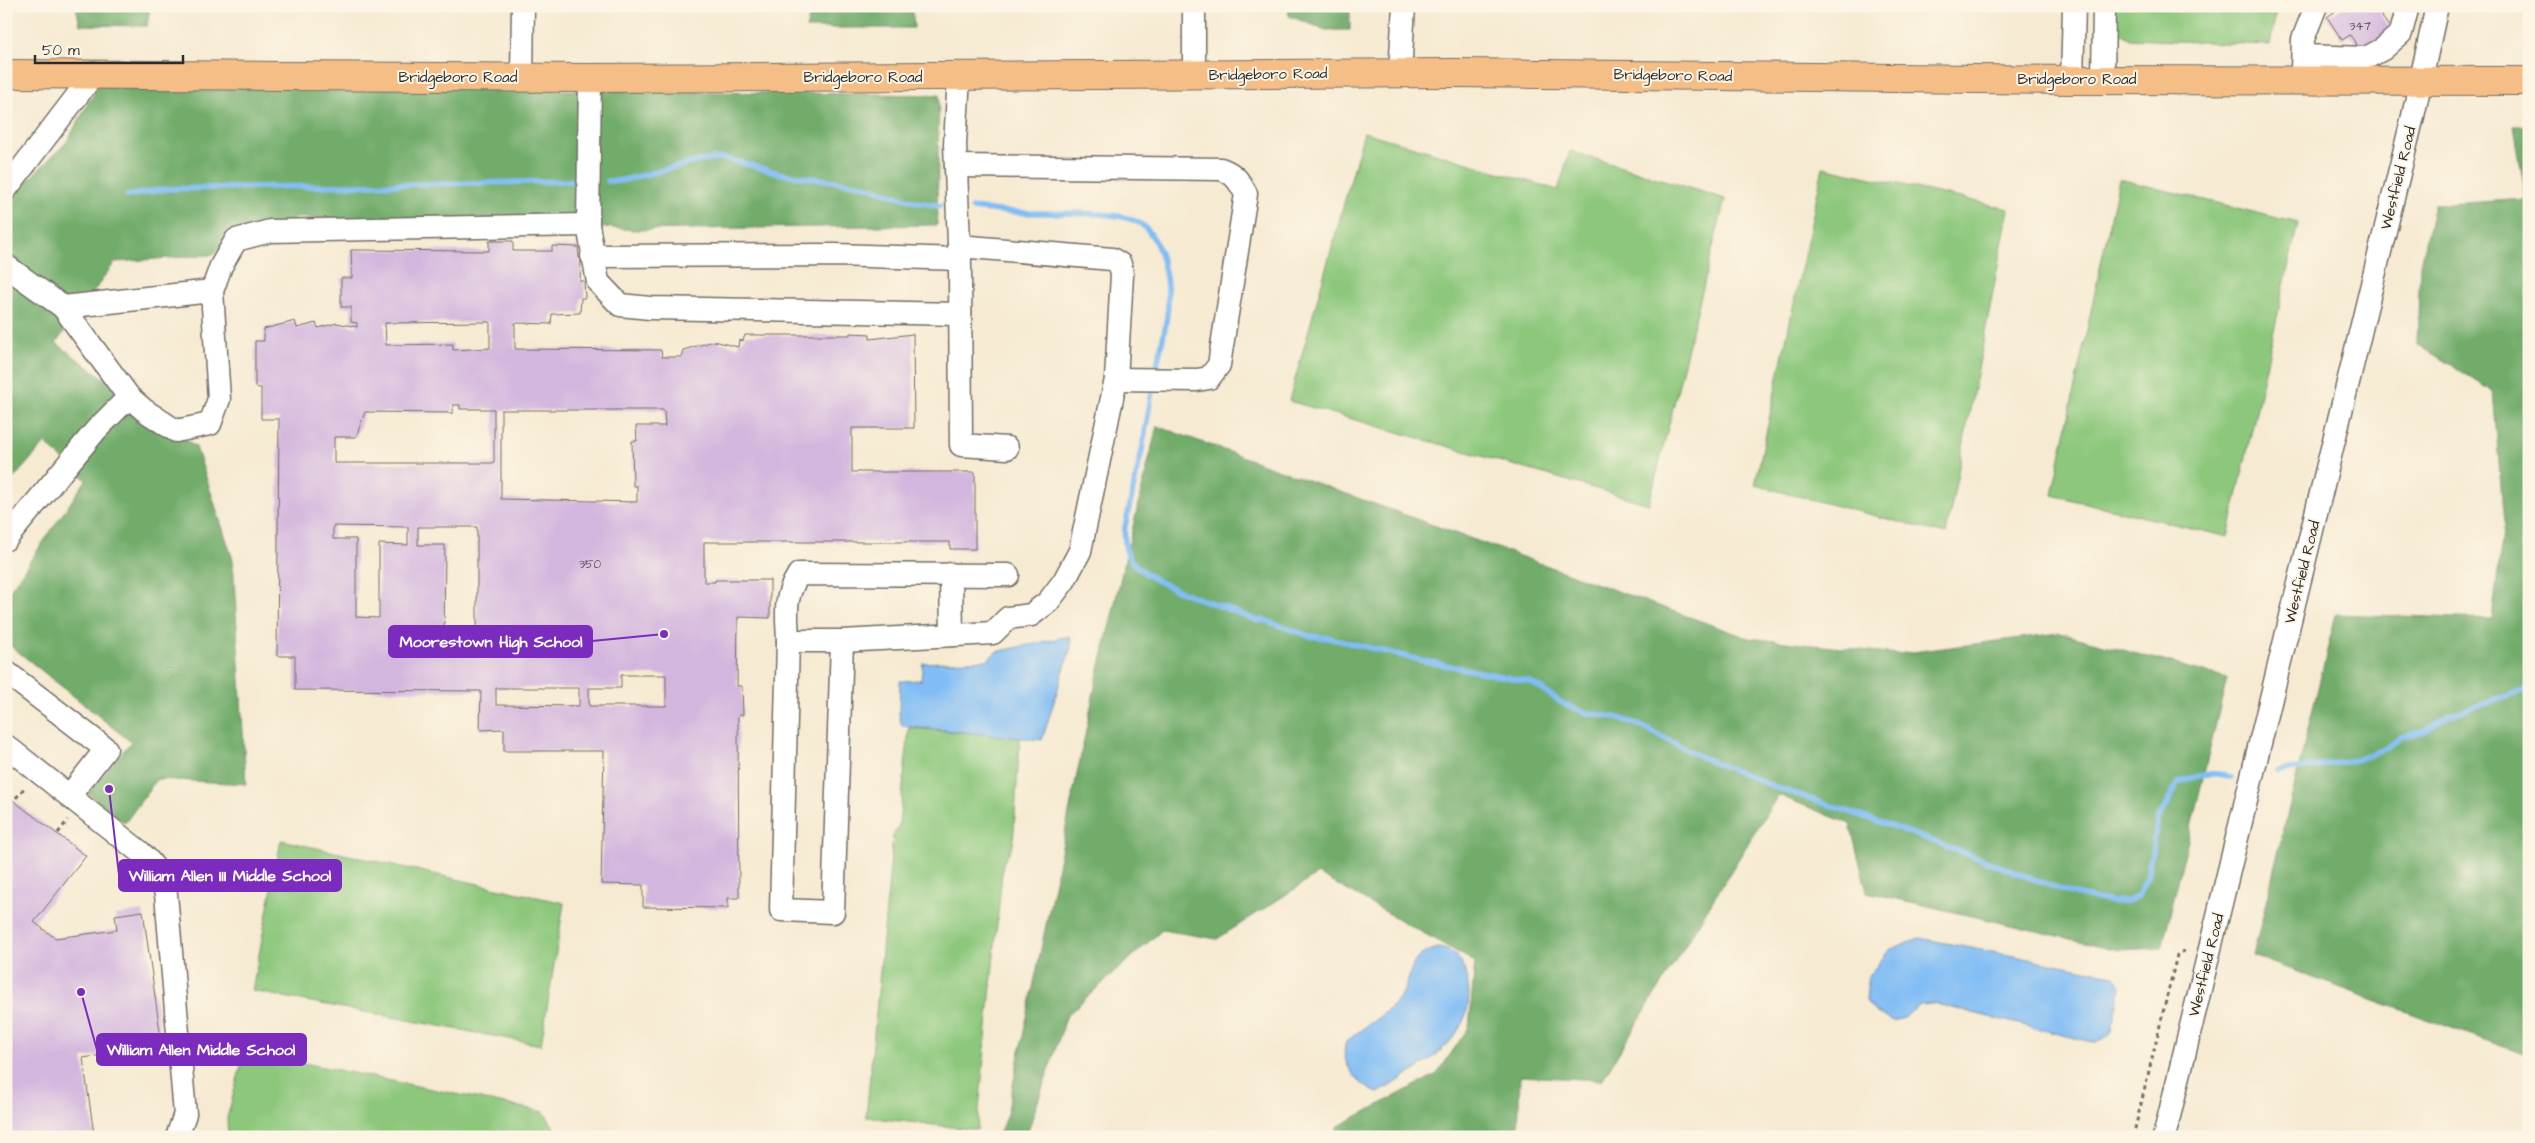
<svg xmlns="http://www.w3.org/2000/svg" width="2535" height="1143" font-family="'Architects Daughter',sans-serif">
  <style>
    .green { fill: #8cc77b; stroke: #5c7953 }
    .forest { fill: #71ac6b; stroke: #4e6c4b }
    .water { fill: #81bdf4; stroke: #567490 }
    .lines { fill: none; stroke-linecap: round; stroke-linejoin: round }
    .stream { stroke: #81bdf4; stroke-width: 5.5 }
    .building { fill: #d3b6de; fill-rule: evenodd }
    .minor-casing { stroke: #726e65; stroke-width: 25 }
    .major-casing { stroke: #726e65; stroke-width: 30 }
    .path { stroke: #726e65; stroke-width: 3; stroke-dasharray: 4 4; stroke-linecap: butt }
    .minor { stroke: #fff; stroke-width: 22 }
    .major { stroke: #f6be87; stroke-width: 28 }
    .labels { text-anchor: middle; stroke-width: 4; stroke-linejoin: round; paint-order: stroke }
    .number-label { font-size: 12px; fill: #554e58 }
    .street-label { font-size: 15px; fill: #2b2b2b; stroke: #fcf5e5 }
    .leader { fill: none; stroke: #7b2cbf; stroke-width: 2 }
    .callout-dot { fill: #7b2cbf; stroke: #fcf5e5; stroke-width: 2 }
    .callout { fill: #7b2cbf; stroke: #7b2cbf; stroke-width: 2 }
    .callout-label { font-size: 16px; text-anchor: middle; font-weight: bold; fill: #fff }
  </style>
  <rect width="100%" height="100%" fill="#fcf5e5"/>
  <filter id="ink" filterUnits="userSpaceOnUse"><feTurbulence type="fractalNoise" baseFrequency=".02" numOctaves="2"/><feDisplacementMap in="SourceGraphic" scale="10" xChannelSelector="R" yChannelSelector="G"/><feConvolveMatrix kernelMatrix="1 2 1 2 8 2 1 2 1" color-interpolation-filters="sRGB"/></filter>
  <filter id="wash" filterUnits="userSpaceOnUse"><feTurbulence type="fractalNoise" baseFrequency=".0096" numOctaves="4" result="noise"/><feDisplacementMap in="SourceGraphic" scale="20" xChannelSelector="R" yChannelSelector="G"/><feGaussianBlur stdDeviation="1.12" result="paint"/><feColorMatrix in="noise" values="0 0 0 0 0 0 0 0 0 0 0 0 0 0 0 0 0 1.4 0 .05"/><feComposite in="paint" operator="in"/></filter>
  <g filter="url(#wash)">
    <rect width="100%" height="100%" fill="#f6ead2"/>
    <g class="green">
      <polygon points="2114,6 2277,6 2270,45 2130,39 2114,29"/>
      <polygon points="1364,132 1558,190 1570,151 1725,199 1649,504 1289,401"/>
      <polygon points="1823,167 2009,209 1946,534 1755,485"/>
      <polygon points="2119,179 2298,223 2228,537 2052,495"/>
      <polygon points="909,728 1020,737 1013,845 1003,863 977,1130 866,1117 893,836 899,825"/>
      <polygon points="281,840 564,903 541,1045 252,991"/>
      <polygon points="245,1051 544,1112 560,1137 228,1137 227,1118"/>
    </g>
    <g class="forest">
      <polygon points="76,6 150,6 147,26 80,25"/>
      <polygon points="813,6 912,6 914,28 806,28"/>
      <polygon points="1288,6 1350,6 1350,30 1326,30 1289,16"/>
      <polygon points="99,84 939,95 937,225 634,230 526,219 297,218 210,255 115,262 56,343 196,447 233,560 246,784 157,779 125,823 88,793 131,742 6,642 6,596 86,480 45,443 6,487 6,201 66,143"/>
      <polygon points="2514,126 2529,126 2529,1056 2253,956 2336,614 2492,619 2504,523 2493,391 2417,344 2420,264 2434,205 2526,199"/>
      <polygon points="1157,426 1748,638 1898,654 2059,633 2227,678 2162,948 2119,950 1867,892 1850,824 1778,795 1602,1080 1520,1076 1518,1137 1336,1137 1337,1127 1437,1074 1469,1027 1475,962 1318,874 1217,939 1162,930 1067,1015 1026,1137 998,1137 1007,1114 1096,682"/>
    </g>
    <g class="water">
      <polygon points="1070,636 1071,647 1042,740 902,726 899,715 900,681 921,680 923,663 987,660 996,652"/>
      <polygon points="1919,938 2113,975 2121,986 2110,1035 2096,1043 1936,1004 1919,1005 1904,1018 1893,1021 1875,1012 1866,1001 1868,977 1889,950"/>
      <path d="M 1438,948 C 1455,950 1461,959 1466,975 C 1483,1035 1422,1067 1378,1093 C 1360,1087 1338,1063 1346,1042 C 1362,1027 1387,1015 1400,997 C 1416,974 1403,958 1438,948 Z"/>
    </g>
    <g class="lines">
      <g class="stream">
        <polyline points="608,181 620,181 698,161 723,158 783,174 862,185 916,202 940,206"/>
        <polyline points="127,196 165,189 573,181"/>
        <path d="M 972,208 C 996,211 1020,213 1044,213 C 1068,214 1121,210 1141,224 C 1162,239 1168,280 1168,305 C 1167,328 1159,352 1155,375"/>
        <path d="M 1153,385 L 1142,450 L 1125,527 C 1124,537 1124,551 1131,560 C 1153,589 1223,604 1257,621 L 1264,620 L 1309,636 L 1329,638 L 1420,660 L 1531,682 L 1565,705 L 1587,713 L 1614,717 L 1637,724 L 1701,757 L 1778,788 L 1900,829 L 2074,894 L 2112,902 L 2128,901 L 2138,896 L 2147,877 L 2158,819 L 2179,782 C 2197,776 2212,770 2231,777"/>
        <polyline points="2277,772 2356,760 2387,748 2401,737 2425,731 2450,715 2529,689"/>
      </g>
    </g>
    <g id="blocks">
      <g class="building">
        <polygon points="2343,6 2391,6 2380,14 2394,34 2364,55 2350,35 2342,40 2327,17"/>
        <path d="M 489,241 L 513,241 L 513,251 L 552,251 L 552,246 L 578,247 L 579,258 L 581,258 L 580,281 L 584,281 L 585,298 L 581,298 L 580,313 L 552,314 L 551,324 L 515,323 L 515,349 L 661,350 L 662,357 L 681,357 L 683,350 L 714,341 L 738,347 L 739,340 L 743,341 L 745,335 L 850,335 L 850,333 L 870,334 L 870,339 L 913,334 L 914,428 L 852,428 L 852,472 L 975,472 L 975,549 L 950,549 L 950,542 L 704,542 L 704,582 L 715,582 L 715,580 L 770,580 L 770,618 L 738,617 L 737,686 L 742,686 L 743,715 L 738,715 L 739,898 L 728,898 L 728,908 L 643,907 L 643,885 L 601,884 L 604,751 L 504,751 L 504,729 L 480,730 L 481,691 L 295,690 L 295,656 L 277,656 L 279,419 L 261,419 L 261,388 L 255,387 L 255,341 L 264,341 L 264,329 L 295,321 L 297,328 L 316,323 L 318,328 L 337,323 L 357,327 L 357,323 L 351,322 L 351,307 L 341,307 L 341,278 L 352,278 L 351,250 L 489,251 ZM 490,322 L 490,348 L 453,350 L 453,344 L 386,345 L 385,323 ZM 453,405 L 460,405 L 460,409 L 494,409 L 494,463 L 334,463 L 334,437 L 356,437 L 365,412 L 453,413 ZM 501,410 L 664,410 L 665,426 L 636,426 L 637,441 L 632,441 L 633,486 L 637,486 L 637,502 L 501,499 ZM 333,526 L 408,527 L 408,545 L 379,544 L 379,618 L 356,617 L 356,539 L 333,539 ZM 418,527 L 477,527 L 477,642 L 444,642 L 445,545 L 418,545 ZM 621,675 L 666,675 L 666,706 L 589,706 L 589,688 L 621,688 ZM 496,688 L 579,688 L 579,706 L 496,705 Z"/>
        <polygon points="6,795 86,856 34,922 55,938 117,930 115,915 143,911 162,1046 83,1058 94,1134 71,1137 6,1137"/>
      </g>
    </g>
  </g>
  <g filter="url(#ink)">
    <use href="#blocks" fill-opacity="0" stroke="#726e65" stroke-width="1"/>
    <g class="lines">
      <defs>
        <g id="minor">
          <polyline points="1194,6 1194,75"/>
          <polyline points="2303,56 2366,58 2383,49 2401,33 2408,6"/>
          <polyline points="2302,70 2303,39 2316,6"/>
          <polyline points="1400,73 1404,6"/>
          <polyline points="959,77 955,144 960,268 961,445 1007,448"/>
          <polyline points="522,78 523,6"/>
          <polyline points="590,78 588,225 598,282 620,305 650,308 960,314"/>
          <polyline points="2103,79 2104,6"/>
          <polyline points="2072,80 2074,6"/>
          <path d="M 956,166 L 1221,169 C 1235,174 1239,181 1246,194 L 1219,365 L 1209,378 L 1197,380 L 1116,379"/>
          <polyline points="6,189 93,75"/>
          <polyline points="592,256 835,255 960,259"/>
          <polyline points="6,266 63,307 129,397 144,410 176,431 210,424 219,399 212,291 221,266 236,240 270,231 588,225"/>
          <polyline points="63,307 212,291"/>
          <polyline points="6,539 96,430 129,397"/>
          <polyline points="951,574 952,635"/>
          <path d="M 788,641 C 787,614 783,598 799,574 L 1008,575"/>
          <polyline points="842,641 833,912 781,910 788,641 842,641 993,633 1008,618 1031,615 1048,602 1064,581 1080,551 1116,379 1122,275 1120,264 1112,259 959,246"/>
          <polyline points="6,672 106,749 70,795"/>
          <path d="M 6,746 L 140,852 C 154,865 161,876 166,894 L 185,1114 L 177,1137"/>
          <polyline points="2164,1137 2413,116 2437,6"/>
        </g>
        <polyline id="major" points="6,74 590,78 1456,73 2072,80 2529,81"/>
      </defs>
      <use href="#minor" class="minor-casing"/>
      <use href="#major" class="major-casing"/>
      <g class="path">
        <polyline points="16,798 25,787"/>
        <polyline points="58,833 68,820"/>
        <polyline points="2133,1137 2177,955 2188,949"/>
      </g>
      <use href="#minor" class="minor"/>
      <use href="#major" class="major"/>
    </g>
  </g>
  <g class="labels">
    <g class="number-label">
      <text x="2360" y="30">347</text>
      <text x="590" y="568">350</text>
    </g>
    <g class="street-label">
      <text transform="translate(1268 74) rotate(-1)" y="5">Bridgeboro Road</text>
      <text transform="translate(1673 75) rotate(1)" y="5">Bridgeboro Road</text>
      <text x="458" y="82">Bridgeboro Road</text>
      <text x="863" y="82">Bridgeboro Road</text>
      <text x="2077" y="84">Bridgeboro Road</text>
      <text transform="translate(2398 178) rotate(-76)" y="5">Westfield Road</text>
      <text transform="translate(2302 572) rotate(-76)" y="5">Westfield Road</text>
      <text transform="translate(2206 965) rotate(-76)" y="5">Westfield Road</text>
    </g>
  </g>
  <path class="leader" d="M664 634L592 641M109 789L119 875M81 992L97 1050"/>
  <g class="callout-dot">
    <circle cx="664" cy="634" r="5"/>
    <circle cx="109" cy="789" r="5"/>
    <circle cx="81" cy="992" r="5"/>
  </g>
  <g class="callout">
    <rect x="389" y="626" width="203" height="31" rx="5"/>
    <rect x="119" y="860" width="222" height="31" rx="5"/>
    <rect x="97" y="1034" width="209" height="31" rx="5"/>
  </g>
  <g class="callout-label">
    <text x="491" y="647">Moorestown High School</text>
    <text x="230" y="881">William Allen III Middle School</text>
    <text x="201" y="1055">William Allen Middle School</text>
  </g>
  <rect width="2535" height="1143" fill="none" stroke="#fcf5e5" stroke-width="25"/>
  <path d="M35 55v8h148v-8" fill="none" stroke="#2b2b2b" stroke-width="2.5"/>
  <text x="42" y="55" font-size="15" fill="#2b2b2b" stroke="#fcf5e5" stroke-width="4" paint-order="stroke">50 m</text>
</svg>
